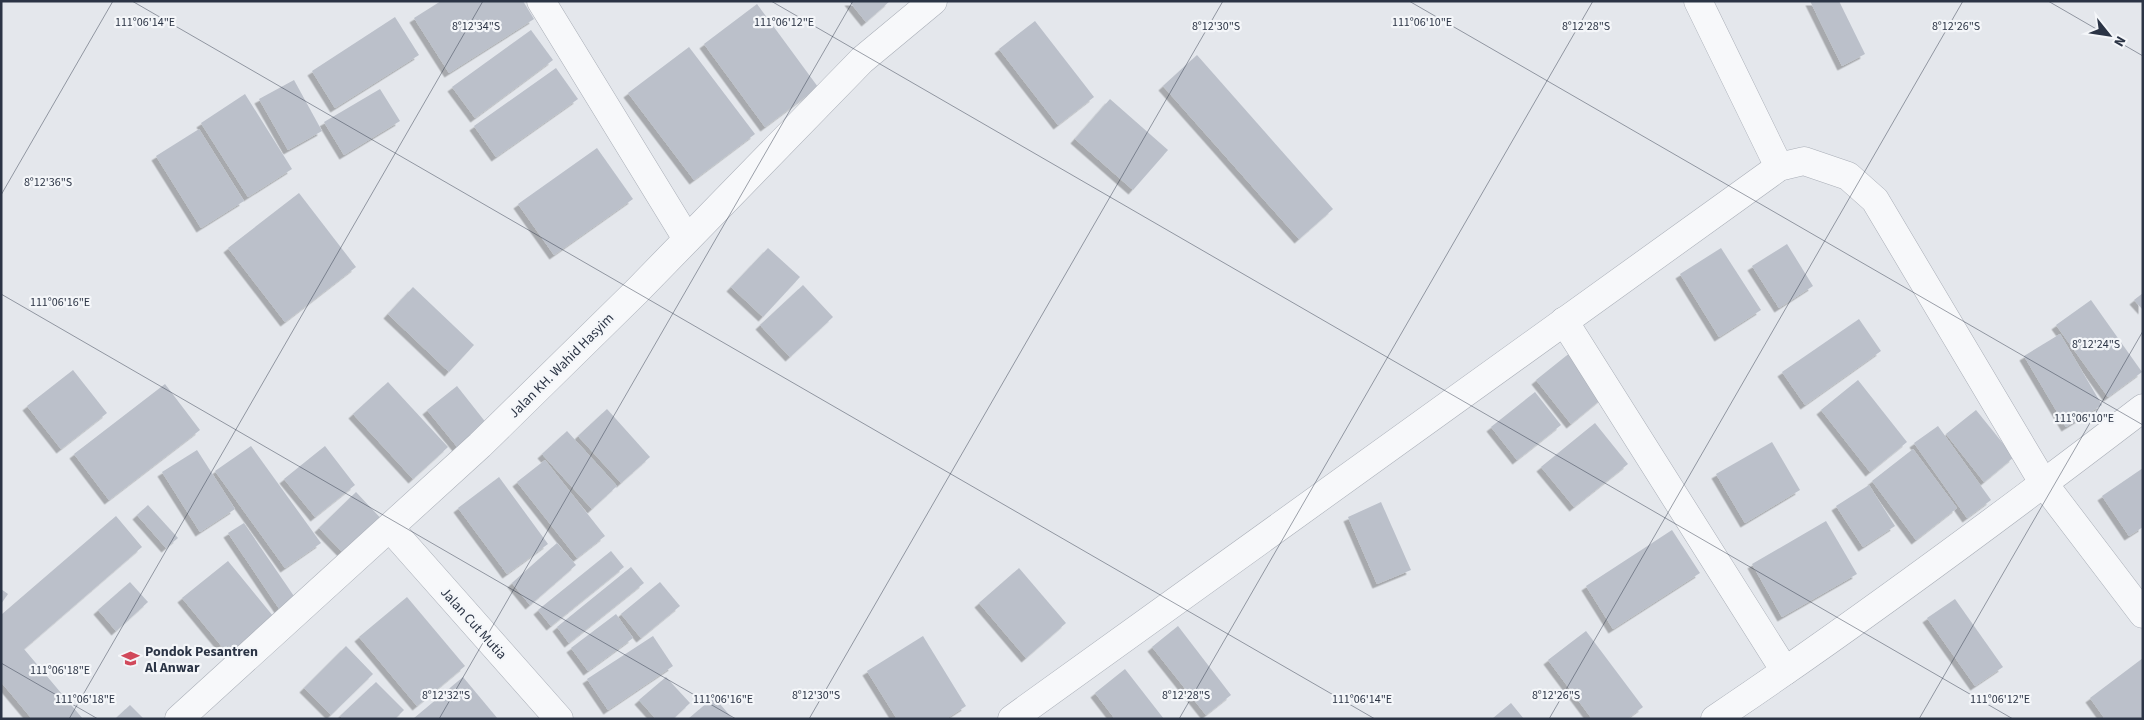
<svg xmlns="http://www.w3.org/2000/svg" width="2144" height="720" font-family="'Source Sans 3',sans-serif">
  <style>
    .building { fill: #bbc0ca; filter: url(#shadow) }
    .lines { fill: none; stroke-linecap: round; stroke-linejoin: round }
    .minor-casing { stroke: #a9aeb7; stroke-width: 29 }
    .minor { stroke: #f7f8fa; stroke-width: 28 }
    .ticks { fill: none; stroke: #2b3445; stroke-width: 1; stroke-opacity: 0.45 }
    .labels { text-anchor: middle; stroke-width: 4.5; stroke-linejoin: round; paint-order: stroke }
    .street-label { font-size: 14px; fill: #2b3445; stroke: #f4f6f9 }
    .poi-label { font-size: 14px; font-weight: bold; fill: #2b3445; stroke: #f4f6f9; text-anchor: start }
    .ticks-label { font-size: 12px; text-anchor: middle; fill: #2b3445; stroke: #f4f6f9; stroke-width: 4.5; stroke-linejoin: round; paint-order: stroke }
  </style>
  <defs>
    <filter id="shadow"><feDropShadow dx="-4.5" dy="4.5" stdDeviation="0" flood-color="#0004"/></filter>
  </defs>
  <rect width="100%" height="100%" fill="#e4e7ec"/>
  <g class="building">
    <polygon points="441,1 523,1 534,19 449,73 414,18"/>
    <polygon points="849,1 890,1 866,22"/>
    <polygon points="1810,1 1839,1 1865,54 1842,66"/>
    <polygon points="757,4 818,87 765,127 704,44"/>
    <polygon points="395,17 419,55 335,108 312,71"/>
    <polygon points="1035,21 1094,97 1058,125 999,49"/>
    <polygon points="531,30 553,60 475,118 452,87"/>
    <polygon points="689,47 755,134 694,180 628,93"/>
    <polygon points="1197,55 1333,209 1299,239 1163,86"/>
    <polygon points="556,68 578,99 496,157 474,126"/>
    <polygon points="294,80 322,131 288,150 259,99"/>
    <polygon points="380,89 400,121 344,155 324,122"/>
    <polygon points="245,94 292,169 248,197 201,123"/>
    <polygon points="1110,99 1168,150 1133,190 1075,139"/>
    <polygon points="199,129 244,201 201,228 156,156"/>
    <polygon points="597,148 633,199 554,255 518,204"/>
    <polygon points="299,193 356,267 285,322 228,248"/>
    <polygon points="1787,244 1813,286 1779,308 1752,266"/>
    <polygon points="768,248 800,277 763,317 731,287"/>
    <polygon points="1721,248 1761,310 1719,337 1680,274"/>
    <polygon points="803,285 833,317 790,357 760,325"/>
    <polygon points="413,287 474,345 449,372 388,314"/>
    <polygon points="2143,293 2143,310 2134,300"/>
    <polygon points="2091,300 2142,372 2108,397 2056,325"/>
    <polygon points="1859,319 1881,351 1805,405 1782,372"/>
    <polygon points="2060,334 2102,405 2066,427 2024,356"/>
    <polygon points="1571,352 1606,395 1571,424 1536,380"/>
    <polygon points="73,370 107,413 61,449 27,406"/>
    <polygon points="1858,380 1907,442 1870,472 1821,410"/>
    <polygon points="388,382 448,447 413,479 353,414"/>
    <polygon points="165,384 200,430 109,500 74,454"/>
    <polygon points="457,386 487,424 458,448 427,410"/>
    <polygon points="1535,392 1561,425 1517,460 1491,427"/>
    <polygon points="607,409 650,457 621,483 578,436"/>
    <polygon points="1976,410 2014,457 1984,482 1946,434"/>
    <polygon points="1595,423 1628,464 1574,507 1541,467"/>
    <polygon points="1938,426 1991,500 1967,518 1914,443"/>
    <polygon points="567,431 617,486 592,509 542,454"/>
    <polygon points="1772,442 1800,490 1745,523 1716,474"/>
    <polygon points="251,446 321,543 285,568 215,471"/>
    <polygon points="325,446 355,485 315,517 284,479"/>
    <polygon points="1913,449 1957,508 1916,540 1872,481"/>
    <polygon points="197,450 235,509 200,532 162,472"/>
    <polygon points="545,460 605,536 577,558 517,482"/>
    <polygon points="2143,468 2143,527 2129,536 2102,496"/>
    <polygon points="499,477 548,544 507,574 458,508"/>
    <polygon points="1869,485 1895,526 1863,547 1836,506"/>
    <polygon points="356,492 387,525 350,560 319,528"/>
    <polygon points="1381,502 1411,570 1377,584 1348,517"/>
    <polygon points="148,505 178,538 166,548 137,515"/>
    <polygon points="116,516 142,547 24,649 83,719 32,719 1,682 1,615"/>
    <polygon points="1826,521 1857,574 1782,617 1752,564"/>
    <polygon points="244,523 298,602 282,613 228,533"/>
    <polygon points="1672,530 1700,573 1613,629 1586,586"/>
    <polygon points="557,543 576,565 530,605 512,583"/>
    <polygon points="611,551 624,567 551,626 538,610"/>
    <polygon points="228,561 273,616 228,654 182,598"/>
    <polygon points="631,567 644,583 569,643 557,627"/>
    <polygon points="1019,568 1066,623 1026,658 979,603"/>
    <polygon points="130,582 148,602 116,631 98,610"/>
    <polygon points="660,582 680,606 641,638 621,614"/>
    <polygon points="1,589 8,594 1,604"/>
    <polygon points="407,597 465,666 417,706 359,637"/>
    <polygon points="1955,599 2003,667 1975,686 1927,618"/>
    <polygon points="616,614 633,638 588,671 571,648"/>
    <polygon points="1178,626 1231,695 1206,715 1152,647"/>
    <polygon points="1586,631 1643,707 1627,719 1592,719 1548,660"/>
    <polygon points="653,636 673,666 608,710 587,679"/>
    <polygon points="923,636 966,706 946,719 897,719 867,671"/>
    <polygon points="346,646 373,674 331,715 304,688"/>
    <polygon points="2143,658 2143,719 2105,719 2090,698"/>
    <polygon points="1125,669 1164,719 1115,719 1095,693"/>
    <polygon points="463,677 498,719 413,719"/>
    <polygon points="666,677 690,703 673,719 656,719 639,700"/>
    <polygon points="376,682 404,710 395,719 343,719 340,716"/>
    <polygon points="714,697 732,718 730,719 688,719"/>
    <polygon points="1511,703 1524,719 1492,719"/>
    <polygon points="130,705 144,719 115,719"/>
  </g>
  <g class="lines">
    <defs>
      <g id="minor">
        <polyline points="541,1 687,239"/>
        <polyline points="1698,1 1779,167"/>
        <polyline points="1564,321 1785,671"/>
        <polyline points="390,528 559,719"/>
        <polyline points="179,719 480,445 637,291 862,60 933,1"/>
        <polyline points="1012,719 1779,167 1804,161 1848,176 1875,200 2044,484 2143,614"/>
        <path d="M 1715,719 C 1861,621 2003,515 2143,408"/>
      </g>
    </defs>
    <use href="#minor" class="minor-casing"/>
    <use href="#minor" class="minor"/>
  </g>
  <path class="ticks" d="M 132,1 L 1375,719M 771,1 L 2013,719M 1409,1 L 2143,425M 2048,1 L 2143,56M 1,195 L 113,1M 1,294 L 736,719M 1,663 L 98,719M 69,719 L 483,1M 439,719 L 853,1M 809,719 L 1223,1M 1179,719 L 1593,1M 1549,719 L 1963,1M 1919,719 L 2143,331"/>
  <defs>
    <symbol id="school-bare" viewBox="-9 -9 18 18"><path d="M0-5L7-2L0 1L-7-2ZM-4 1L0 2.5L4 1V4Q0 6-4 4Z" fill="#d1495b" stroke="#f4f6f9" stroke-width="2.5" paint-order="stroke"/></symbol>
  </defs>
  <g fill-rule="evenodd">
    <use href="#school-bare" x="118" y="646" width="25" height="25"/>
  </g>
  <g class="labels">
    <g class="street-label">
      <text transform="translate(561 365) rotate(-45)" y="5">Jalan KH. Wahid Hasyim</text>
      <text transform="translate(474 623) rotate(48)" y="5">Jalan Cut Mutia</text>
    </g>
    <g class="poi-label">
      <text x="145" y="656">Pondok Pesantren<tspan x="145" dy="16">Al Anwar</tspan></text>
    </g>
  </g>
  <g class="ticks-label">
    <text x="145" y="26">111°06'14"E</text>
    <text x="784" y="26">111°06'12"E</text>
    <text x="1422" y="26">111°06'10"E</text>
    <text x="476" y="30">8°12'34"S</text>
    <text x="1216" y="30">8°12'30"S</text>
    <text x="1586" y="30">8°12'28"S</text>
    <text x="1956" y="30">8°12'26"S</text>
    <text x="48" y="186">8°12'36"S</text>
    <text x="60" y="306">111°06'16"E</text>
    <text x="2096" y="348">8°12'24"S</text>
    <text x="2084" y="422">111°06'10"E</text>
    <text x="60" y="674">111°06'18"E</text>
    <text x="446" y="699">8°12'32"S</text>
    <text x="816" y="699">8°12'30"S</text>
    <text x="1186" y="699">8°12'28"S</text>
    <text x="1556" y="699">8°12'26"S</text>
    <text x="85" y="703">111°06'18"E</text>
    <text x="723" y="703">111°06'16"E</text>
    <text x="1362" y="703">111°06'14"E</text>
    <text x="2000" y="703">111°06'12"E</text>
  </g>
  <rect width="2144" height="720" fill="none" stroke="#2b3445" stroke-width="5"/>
  <g transform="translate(2109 35) rotate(120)" stroke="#f4f6f9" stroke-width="4" paint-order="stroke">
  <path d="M0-4L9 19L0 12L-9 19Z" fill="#2b3445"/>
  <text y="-8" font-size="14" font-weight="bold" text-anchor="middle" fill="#2b3445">N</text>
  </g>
</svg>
